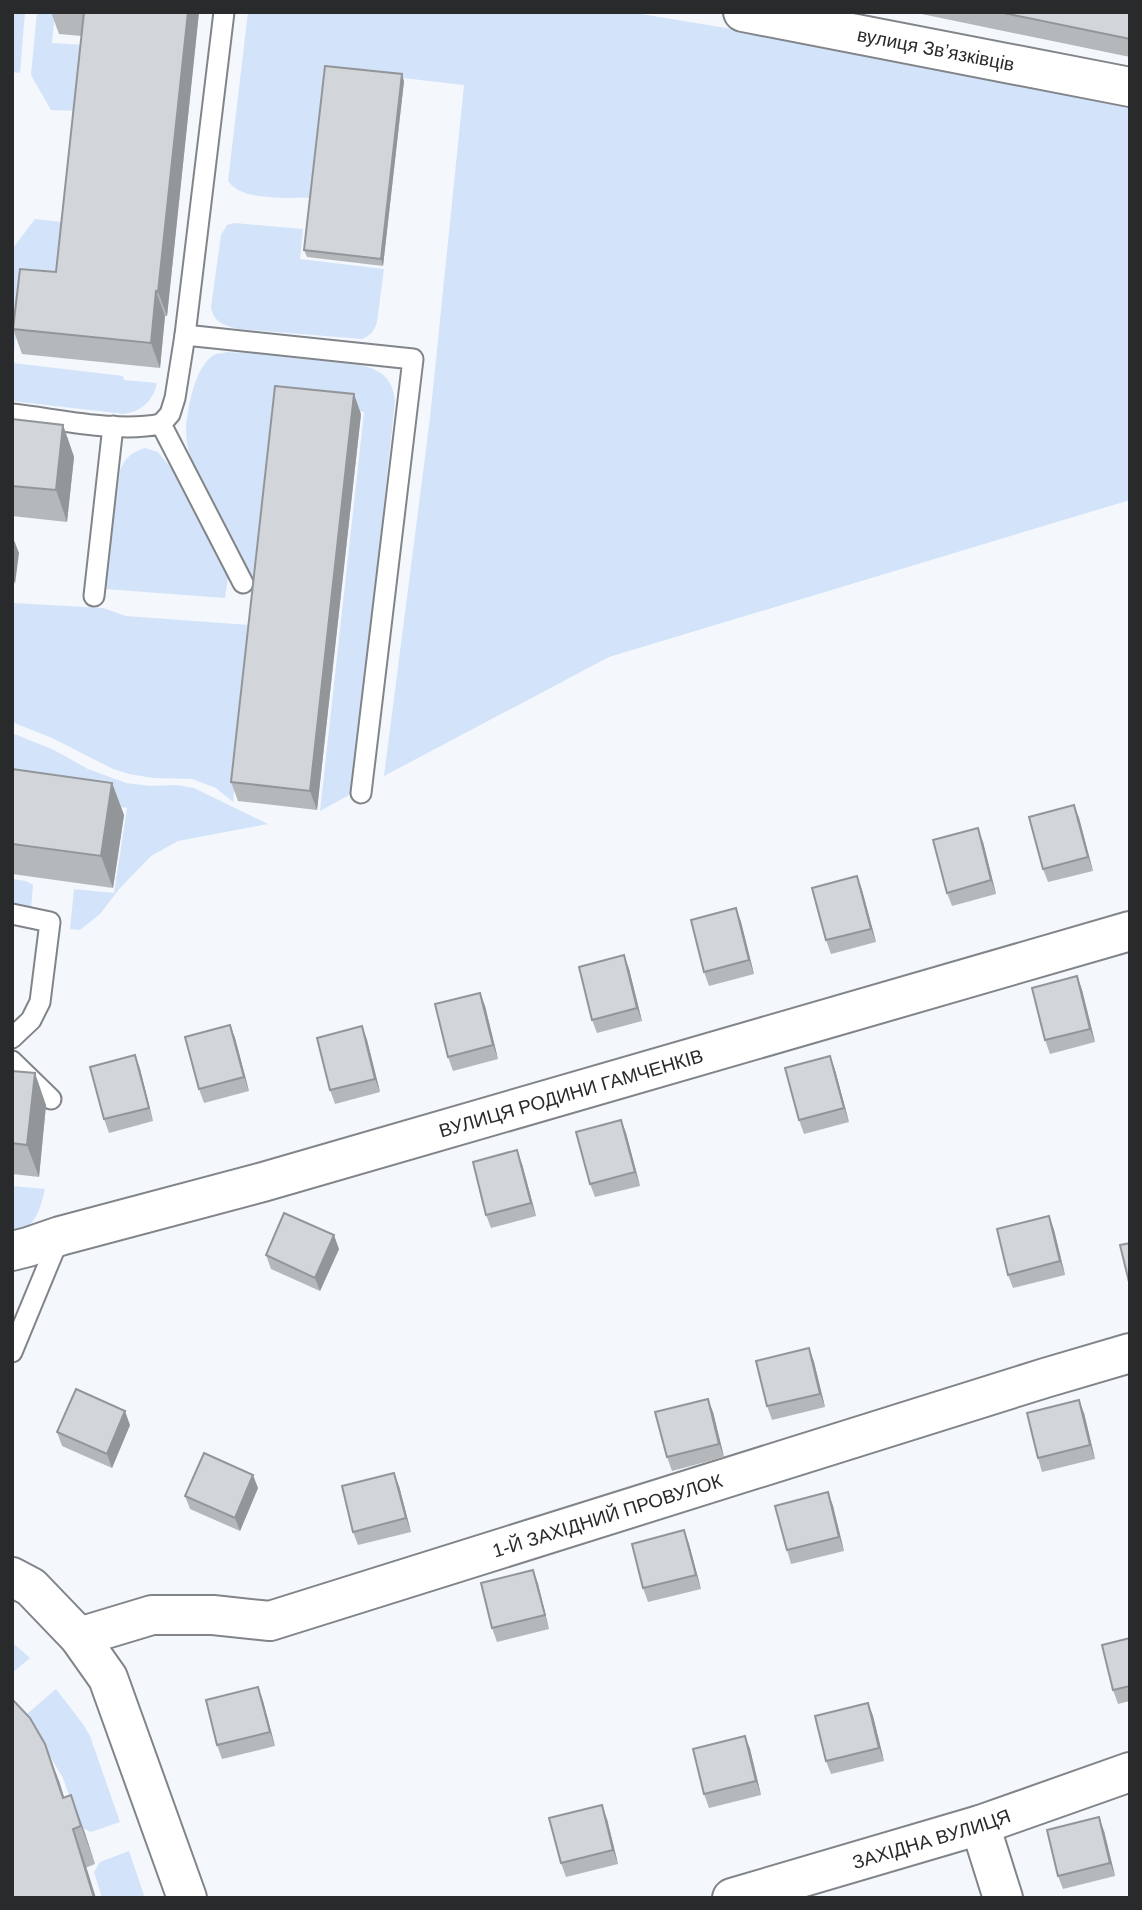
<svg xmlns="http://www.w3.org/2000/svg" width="1142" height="1910" font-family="Arial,sans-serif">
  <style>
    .green { fill: #d3e4fa }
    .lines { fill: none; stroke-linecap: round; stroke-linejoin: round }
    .service-casing { stroke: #818488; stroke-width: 23 }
    .minor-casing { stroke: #818488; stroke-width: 42 }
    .service { stroke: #fff; stroke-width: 19 }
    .minor { stroke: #fff; stroke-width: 38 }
    .wall { fill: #b5b8bb }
    .shaded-wall { fill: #939699 }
    .building { fill: #d2d6da; stroke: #939699; stroke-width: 2 }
    .labels { text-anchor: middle; stroke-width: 6; stroke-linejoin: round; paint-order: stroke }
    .street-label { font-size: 19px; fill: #292a2b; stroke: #fff }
  </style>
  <rect width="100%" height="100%" fill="#f4f7fc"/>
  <g class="green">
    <polygon points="12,12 25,12 20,73 12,72"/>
    <polygon points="37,12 55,12 52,43 84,45 77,111 51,110 31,75"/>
    <path d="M 248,12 L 629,12 L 1130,95 L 1130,500 L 609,657 L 384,776 L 430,418 L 464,85 L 324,69 L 310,198 C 285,197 243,202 228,181 Z"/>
    <path d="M 35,219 L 62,222 L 56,287 L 21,285 L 13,363 L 123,376 L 124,380 L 157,383 C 153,401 142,411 124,414 L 12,401 L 13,248 Z"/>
    <path d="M 234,223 L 303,229 L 300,259 L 384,269 L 377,322 C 374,331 371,335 362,339 L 239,329 C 225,326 213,322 211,307 L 221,235 L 227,225 Z"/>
    <path d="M 228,352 L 261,354 L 360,365 C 382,370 393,379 395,401 L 366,672 L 351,794 L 320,811 L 364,412 L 280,403 L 254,580 L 192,464 C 189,453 186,442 186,430 C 187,410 195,363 216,354 C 220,353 224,353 228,352 Z"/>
    <path d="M 145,448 L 158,452 L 176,474 L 228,578 L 225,598 L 105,589 L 120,470 C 125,458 132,452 145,448 Z"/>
    <polygon points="14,603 103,608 126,616 249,625 251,628 233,802 216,788 192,779 153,778 129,774 113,769 52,738 12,722"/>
    <polygon points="12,733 54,750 88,769 126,783 150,786 176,785 194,788 268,824 178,841 151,856 120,888 100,914 80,930 70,929 74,889 114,893 127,808 12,791"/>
    <polygon points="12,879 26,881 33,885 31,909 12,903"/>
    <path d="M 12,1186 L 45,1189 C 41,1208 34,1230 12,1234 Z"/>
    <polygon points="12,1642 30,1658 12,1673"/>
    <polygon points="56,1689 83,1724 90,1736 120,1822 91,1832 80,1827 63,1778 48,1753 19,1721"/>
    <polygon points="129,1851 145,1898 102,1898 94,1872 100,1862"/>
  </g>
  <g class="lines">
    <defs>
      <g id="service">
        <polyline points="185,335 413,359 361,793"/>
        <path d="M 12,414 C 58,419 116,433 161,424 L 243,583"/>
        <polyline points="161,424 170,414 175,398 185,335 224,12"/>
        <polyline points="94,596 113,426"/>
        <polyline points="12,914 50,922 40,1002 31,1020 12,1038"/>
        <polyline points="12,1061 51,1099"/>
        <polyline points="12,1352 60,1236"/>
      </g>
      <g id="minor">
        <polyline points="743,12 1130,87"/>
        <path id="s1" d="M 12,1251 L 28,1247 L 60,1236 L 263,1182 L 1130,931"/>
        <polyline points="12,1577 31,1587 79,1637 108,1678 187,1898"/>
        <path id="s2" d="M 79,1637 L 152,1615 L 213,1615 L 270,1621 L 1045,1378 L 1130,1353"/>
        <polyline points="980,1825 1003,1898"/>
        <path id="s3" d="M 732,1898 L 980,1825 L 1130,1772"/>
      </g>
    </defs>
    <use href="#service" class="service-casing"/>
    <use href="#minor" class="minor-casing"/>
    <use href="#service" class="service"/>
    <use href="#minor" class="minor"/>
  </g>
  <g class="wall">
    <polygon points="51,12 199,12 167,316 165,316 160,368 22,354 13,329 56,272 82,36 59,34"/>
    <polygon points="912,12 1130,12 1130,57"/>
    <polygon points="404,81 383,266 307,257 304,250"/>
    <polygon points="361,414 317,810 238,801 231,782"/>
    <polygon points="12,419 63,425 74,457 67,522 12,516"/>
    <polygon points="12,769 112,783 124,815 113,888 12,874"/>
    <polygon points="1074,805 1079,818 1093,871 1048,882 1043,869"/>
    <polygon points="983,842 996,894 952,906 947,893"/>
    <polygon points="857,876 862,890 876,942 831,954 826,940"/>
    <polygon points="736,908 741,922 754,974 709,986 704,972"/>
    <polygon points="624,955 629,969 642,1021 597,1033 592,1020"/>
    <polygon points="1077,976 1082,990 1095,1042 1050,1054 1045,1040"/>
    <polygon points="480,993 485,1006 498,1059 453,1071 448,1057"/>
    <polygon points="230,1025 235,1038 249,1091 204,1103 199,1089"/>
    <polygon points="362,1026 367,1040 380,1092 335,1104 330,1090"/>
    <polygon points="135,1055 140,1069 153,1121 109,1133 104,1119"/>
    <polygon points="830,1056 835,1070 849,1122 804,1134 799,1120"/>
    <polygon points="12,1071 46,1105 39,1177 12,1174"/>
    <polygon points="621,1120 626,1133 640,1186 595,1197 590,1184"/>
    <polygon points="522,1164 536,1216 491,1228 486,1215"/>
    <polygon points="1049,1216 1054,1230 1065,1275 1013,1288 1008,1275"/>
    <polygon points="339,1249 320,1291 271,1269 266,1255"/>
    <polygon points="809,1348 814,1362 825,1407 772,1420 767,1406"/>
    <polygon points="713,1412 724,1457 672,1471 667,1457"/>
    <polygon points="1084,1413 1095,1459 1042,1472 1038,1458"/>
    <polygon points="130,1425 112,1468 62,1446 57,1432"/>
    <polygon points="399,1486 411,1532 358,1545 353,1532"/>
    <polygon points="258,1488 240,1531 190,1509 185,1496"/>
    <polygon points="828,1492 833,1506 844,1551 791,1564 787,1550"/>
    <polygon points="684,1530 689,1544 701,1589 648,1602 643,1588"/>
    <polygon points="533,1570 538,1584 549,1629 497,1642 492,1628"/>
    <polygon points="1130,1638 1130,1701 1118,1704 1113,1690"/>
    <polygon points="258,1687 263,1701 275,1746 222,1759 217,1745"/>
    <polygon points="868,1703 873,1716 884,1761 831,1774 826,1761"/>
    <polygon points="745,1736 750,1749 761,1795 709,1808 704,1794"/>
    <polygon points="59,1781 64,1798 71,1795 95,1864 12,1898"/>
    <polygon points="607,1819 618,1864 566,1877 561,1863"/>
    <polygon points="1104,1831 1115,1876 1063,1889 1058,1876"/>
  </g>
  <g class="shaded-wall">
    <polygon points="188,12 199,12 167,316 158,292"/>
    <polygon points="402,74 404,81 383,266 381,259"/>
    <polygon points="156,291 165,316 160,368 151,343"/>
    <polygon points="354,394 361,414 317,810 310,791"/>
    <polygon points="63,425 74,457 67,522 56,490"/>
    <polygon points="12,535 19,553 15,584 12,576"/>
    <polygon points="112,783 124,815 113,888 101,856"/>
    <polygon points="1074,805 1079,818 1093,871 1088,857"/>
    <polygon points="978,828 983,842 996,894 991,880"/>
    <polygon points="857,876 862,890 876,942 871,929"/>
    <polygon points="736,908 741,922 754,974 749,960"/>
    <polygon points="624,955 629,969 642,1021 637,1008"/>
    <polygon points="1077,976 1082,990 1095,1042 1090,1029"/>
    <polygon points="480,993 485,1006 498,1059 493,1045"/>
    <polygon points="230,1025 235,1038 249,1091 244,1077"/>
    <polygon points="362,1026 367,1040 380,1092 375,1079"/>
    <polygon points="135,1055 140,1069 153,1121 149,1108"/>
    <polygon points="830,1056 835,1070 849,1122 844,1108"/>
    <polygon points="35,1073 46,1105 39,1177 27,1145"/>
    <polygon points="621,1120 626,1133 640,1186 635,1172"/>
    <polygon points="517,1150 522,1164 536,1216 531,1203"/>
    <polygon points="1049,1216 1054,1230 1065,1275 1060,1261"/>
    <polygon points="334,1235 339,1249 320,1291 315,1278"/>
    <polygon points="809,1348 814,1362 825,1407 820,1394"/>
    <polygon points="708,1399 713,1412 724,1457 719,1444"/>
    <polygon points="1079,1400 1084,1413 1095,1459 1090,1445"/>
    <polygon points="125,1411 130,1425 112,1468 107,1454"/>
    <polygon points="394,1473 399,1486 411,1532 406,1518"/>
    <polygon points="253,1475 258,1488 240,1531 235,1518"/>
    <polygon points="828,1492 833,1506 844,1551 839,1537"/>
    <polygon points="684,1530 689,1544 701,1589 696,1575"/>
    <polygon points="533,1570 538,1584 549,1629 545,1615"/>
    <polygon points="258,1687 263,1701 275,1746 270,1732"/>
    <polygon points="868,1703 873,1716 884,1761 879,1748"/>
    <polygon points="745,1736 750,1749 761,1795 756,1781"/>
    <polygon points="45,1744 59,1781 74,1828 63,1798"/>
    <polygon points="71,1795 85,1833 95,1864 81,1826"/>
    <polygon points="602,1805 607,1819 618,1864 613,1850"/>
    <polygon points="1099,1817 1104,1831 1115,1876 1110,1863"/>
    <polygon points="73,1829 86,1866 96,1898 94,1898"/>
  </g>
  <g class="building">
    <polygon points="83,12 188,12 158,292 156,291 151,343 13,329 20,269 56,272 84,12"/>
    <polygon points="999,12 1130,12 1130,39"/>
    <polygon points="325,66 402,74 381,259 304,250"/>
    <polygon points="275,386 354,394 310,791 231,782"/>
    <polygon points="12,419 63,425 56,490 12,486"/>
    <polygon points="12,769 112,783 101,856 12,844"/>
    <polygon points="1074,805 1088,857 1043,869 1029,817"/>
    <polygon points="978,828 991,880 947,893 933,840"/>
    <polygon points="857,876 871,929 826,940 812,888"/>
    <polygon points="736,908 749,960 704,972 691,920"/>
    <polygon points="624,955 637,1008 592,1020 579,967"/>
    <polygon points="1077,976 1090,1029 1045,1040 1032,988"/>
    <polygon points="480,993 493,1045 448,1057 435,1004"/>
    <polygon points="230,1025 244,1077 199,1089 185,1037"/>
    <polygon points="362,1026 375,1079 330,1090 317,1038"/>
    <polygon points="135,1055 149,1108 104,1119 90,1067"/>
    <polygon points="830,1056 844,1108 799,1120 785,1068"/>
    <polygon points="12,1071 35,1073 27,1145 12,1143"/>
    <polygon points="621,1120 635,1172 590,1184 576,1132"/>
    <polygon points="517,1150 531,1203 486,1215 473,1162"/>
    <polygon points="284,1213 334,1235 315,1278 266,1255"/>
    <polygon points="1049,1216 1060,1261 1008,1275 997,1229"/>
    <polygon points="1130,1243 1130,1286 1120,1245"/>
    <polygon points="809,1348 820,1394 767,1406 756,1361"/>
    <polygon points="76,1389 125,1411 107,1454 57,1432"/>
    <polygon points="708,1399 719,1444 667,1457 655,1412"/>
    <polygon points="1079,1400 1090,1445 1038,1458 1027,1413"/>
    <polygon points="204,1453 253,1475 235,1518 185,1496"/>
    <polygon points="394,1473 406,1518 353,1532 342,1486"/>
    <polygon points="828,1492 839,1537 787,1550 775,1506"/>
    <polygon points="684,1530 696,1575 643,1588 632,1544"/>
    <polygon points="533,1570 545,1615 492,1628 481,1583"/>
    <polygon points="1130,1638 1130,1686 1113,1690 1102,1645"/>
    <polygon points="258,1687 270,1732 217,1745 206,1700"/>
    <polygon points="12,1699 30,1718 45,1744 63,1798 71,1795 81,1826 73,1829 94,1898 12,1898"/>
    <polygon points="868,1703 879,1748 826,1761 815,1716"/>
    <polygon points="745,1736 756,1781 704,1794 693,1749"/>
    <polygon points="602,1805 613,1850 561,1863 549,1818"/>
    <polygon points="1099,1817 1110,1863 1058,1876 1047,1830"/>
  </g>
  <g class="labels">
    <g class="street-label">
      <text transform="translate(936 49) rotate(11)" y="7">вулиця Звʼязківців</text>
      <text dy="7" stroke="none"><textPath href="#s1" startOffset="581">ВУЛИЦЯ РОДИНИ ГАМЧЕНКІВ</textPath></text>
      <text dy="7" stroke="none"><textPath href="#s2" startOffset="548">1-Й ЗАХІДНИЙ ПРОВУЛОК</textPath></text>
      <text dy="7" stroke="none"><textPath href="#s3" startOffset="208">ЗАХІДНА ВУЛИЦЯ</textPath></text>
    </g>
  </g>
  <rect width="1142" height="1910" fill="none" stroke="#292a2b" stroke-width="28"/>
</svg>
